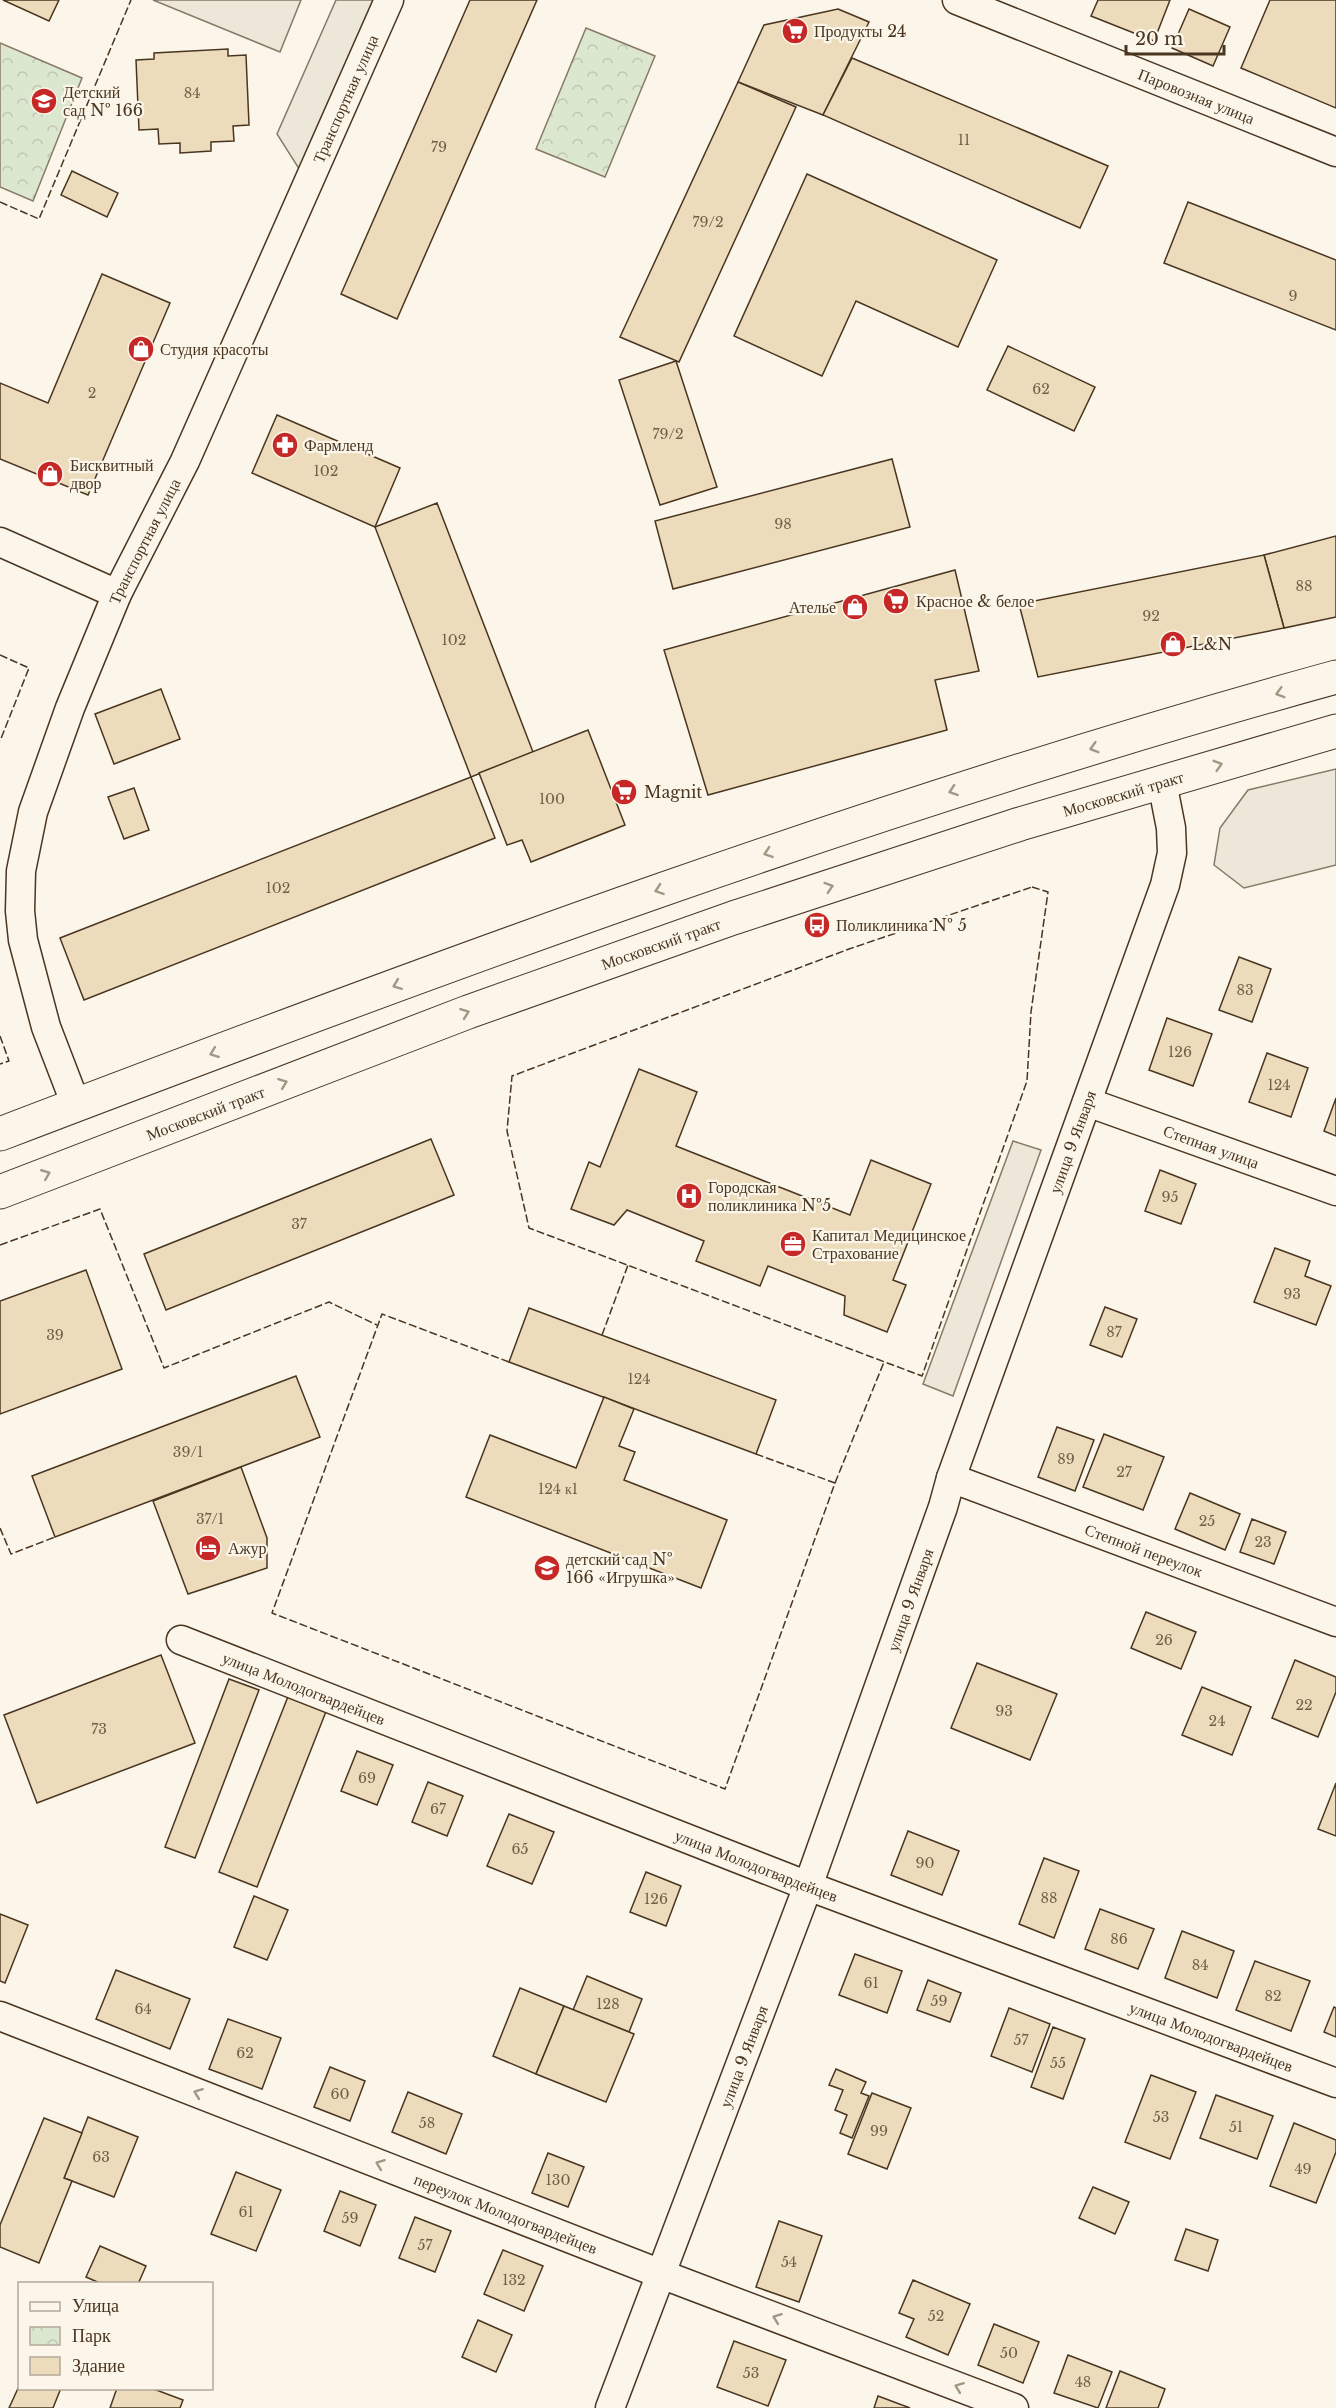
<svg xmlns="http://www.w3.org/2000/svg" width="1336" height="2408" font-family="'Libre Baskerville',serif">
  <style>
    .park { fill: url(#park-crowns); stroke: #887966; stroke-width: 1.5 }
    .parking { fill: #ede7d9; stroke: #887966; stroke-width: 1.5 }
    .building { fill: #ecdcbc; stroke: #4a3520; stroke-width: 1.5 }
    .lines { fill: none; stroke-linecap: round; stroke-linejoin: round }
    .street-casing { stroke: #4a3520; stroke-width: 31 }
    .primary-casing { stroke: #4a3520; stroke-width: 35 }
    .street { stroke: #fbf6e9; stroke-width: 28 }
    .primary { stroke: #fbf6e9; stroke-width: 33 }
    .fence { stroke: #4a3520; stroke-width: 1.5; stroke-dasharray: 8 3; stroke-linecap: butt }
    .oneway { stroke: #a29684 }
    .labels { text-anchor: middle; stroke-width: 4.5; stroke-linejoin: round; paint-order: stroke }
    .number-label { font-size: 14px; fill: #725f47 }
    .poi-label { font-size: 16px; fill: #4a3520; stroke: #fbf6e9; text-anchor: start }
    .street-label { font-size: 16px; fill: #4a3520; stroke: #fbf6e9 }
  </style>
  <defs>
    <pattern id="park-crowns" width="20" height="18" patternUnits="userSpaceOnUse" patternTransform="scale(1.5)"><rect width="20" height="18" fill="#dce7d0"/><path d="M2 6a3 3 0 1 1 6 0M12 15a3 3 0 1 1 6 0" fill="none" stroke="#bec7b2"/></pattern>
  </defs>
  <rect width="100%" height="100%" fill="#fbf6e9"/>
  <g class="park">
    <polygon points="586,28 655,56 605,177 536,149"/>
    <polygon points="0,43 82,78 33,201 0,187"/>
  </g>
  <g class="parking">
    <polygon points="153,0 301,0 280,52"/>
    <polygon points="336,0 386,0 308,183 277,134"/>
    <polygon points="1336,769 1336,865 1244,888 1214,865 1220,828 1248,790"/>
    <polygon points="1013,1141 1041,1150 953,1396 923,1384"/>
  </g>
  <g class="building">
    <polygon points="3,0 59,0 49,21"/>
    <polygon points="470,0 537,0 397,319 341,294"/>
    <polygon points="1098,0 1170,0 1154,41 1091,16"/>
    <polygon points="1270,0 1336,0 1336,108 1241,68"/>
    <polygon points="838,9 869,22 823,115 738,82 764,25"/>
    <polygon points="1189,9 1230,27 1213,66 1172,48"/>
    <polygon points="228,49 228,56 246,55 249,125 233,126 234,141 211,142 211,151 180,153 180,143 159,144 158,129 139,130 136,60 154,59 154,53"/>
    <polygon points="852,58 1108,166 1080,228 823,115"/>
    <polygon points="738,82 796,107 679,362 620,337"/>
    <polygon points="72,171 118,193 107,217 61,195"/>
    <polygon points="807,174 997,260 958,347 856,301 822,376 734,336"/>
    <polygon points="1188,202 1336,260 1336,330 1164,263"/>
    <polygon points="102,274 170,303 88,495 0,459 0,383 48,403"/>
    <polygon points="1008,346 1095,387 1074,431 987,390"/>
    <polygon points="676,361 717,487 660,505 619,380"/>
    <polygon points="277,415 400,468 375,527 252,473"/>
    <polygon points="892,459 910,527 673,589 655,521"/>
    <polygon points="437,503 533,752 471,777 375,527"/>
    <polygon points="1336,536 1336,617 1284,628 1264,555"/>
    <polygon points="1264,555 1284,628 1038,677 1019,604"/>
    <polygon points="955,570 979,671 935,680 947,730 708,795 664,650"/>
    <polygon points="161,689 180,739 114,764 95,714"/>
    <polygon points="588,730 625,825 531,862 522,840 507,845 479,773"/>
    <polygon points="471,777 495,838 84,1000 60,938"/>
    <polygon points="134,788 149,830 124,839 108,797"/>
    <polygon points="1239,957 1271,969 1252,1022 1219,1010"/>
    <polygon points="1167,1018 1212,1034 1193,1086 1149,1070"/>
    <polygon points="1267,1053 1308,1068 1291,1117 1249,1102"/>
    <polygon points="639,1069 697,1092 676,1146 850,1215 871,1160 931,1184 893,1280 906,1285 887,1332 844,1315 845,1296 768,1266 760,1286 696,1261 704,1241 627,1210 614,1225 571,1209 589,1162 600,1167"/>
    <polygon points="1336,1098 1336,1136 1324,1131"/>
    <polygon points="431,1139 454,1195 166,1310 144,1254"/>
    <polygon points="1160,1170 1196,1184 1181,1224 1145,1211"/>
    <polygon points="1275,1248 1310,1261 1305,1276 1331,1286 1316,1325 1254,1302"/>
    <polygon points="86,1270 122,1369 0,1414 0,1301"/>
    <polygon points="1105,1307 1137,1319 1122,1357 1090,1345"/>
    <polygon points="529,1308 776,1400 756,1454 509,1362"/>
    <polygon points="296,1376 320,1437 55,1537 32,1476"/>
    <polygon points="604,1397 634,1409 619,1446 635,1452 624,1480 727,1520 701,1588 466,1497 490,1435 576,1468"/>
    <polygon points="1057,1427 1094,1440 1075,1491 1038,1477"/>
    <polygon points="1104,1434 1164,1457 1143,1510 1083,1487"/>
    <polygon points="241,1467 267,1538 267,1568 188,1594 153,1501"/>
    <polygon points="1190,1493 1240,1514 1225,1550 1175,1529"/>
    <polygon points="1252,1519 1286,1532 1274,1564 1240,1552"/>
    <polygon points="1146,1612 1196,1632 1181,1669 1131,1648"/>
    <polygon points="161,1655 195,1743 37,1803 4,1715"/>
    <polygon points="1295,1660 1336,1677 1336,1692 1318,1737 1272,1718"/>
    <polygon points="977,1663 1057,1694 1030,1760 951,1728"/>
    <polygon points="229,1679 259,1690 195,1858 165,1847"/>
    <polygon points="1202,1687 1251,1707 1232,1755 1182,1735"/>
    <polygon points="289,1694 327,1709 257,1887 219,1872"/>
    <polygon points="357,1751 393,1765 377,1805 341,1791"/>
    <polygon points="428,1782 463,1796 447,1836 412,1822"/>
    <polygon points="1336,1783 1336,1836 1318,1829"/>
    <polygon points="509,1814 554,1832 532,1884 487,1866"/>
    <polygon points="908,1831 959,1851 942,1895 891,1875"/>
    <polygon points="1044,1858 1079,1871 1054,1938 1019,1924"/>
    <polygon points="646,1872 681,1886 666,1926 630,1912"/>
    <polygon points="254,1896 288,1910 267,1960 234,1947"/>
    <polygon points="1100,1909 1154,1929 1138,1969 1085,1949"/>
    <polygon points="0,1914 28,1925 5,1983 0,1981"/>
    <polygon points="1182,1931 1234,1951 1217,1998 1165,1978"/>
    <polygon points="855,1954 902,1971 887,2013 839,1995"/>
    <polygon points="1255,1961 1310,1981 1291,2031 1236,2010"/>
    <polygon points="116,1970 190,1999 170,2049 96,2019"/>
    <polygon points="587,1976 642,1999 629,2032 573,2010"/>
    <polygon points="928,1980 961,1993 950,2022 917,2010"/>
    <polygon points="520,1988 564,2006 536,2074 493,2056"/>
    <polygon points="564,2006 634,2034 606,2102 536,2074"/>
    <polygon points="1334,2007 1336,2008 1336,2037 1324,2032"/>
    <polygon points="1009,2008 1050,2024 1032,2072 991,2056"/>
    <polygon points="228,2019 281,2038 262,2089 209,2069"/>
    <polygon points="1053,2027 1085,2039 1063,2099 1031,2087"/>
    <polygon points="330,2067 365,2081 350,2121 314,2107"/>
    <polygon points="836,2069 866,2082 861,2093 869,2096 852,2138 840,2133 847,2115 835,2110 843,2090 829,2085"/>
    <polygon points="1151,2075 1196,2092 1170,2159 1125,2142"/>
    <polygon points="408,2092 462,2114 446,2154 392,2132"/>
    <polygon points="872,2093 911,2108 887,2169 848,2154"/>
    <polygon points="1216,2095 1273,2116 1257,2159 1200,2138"/>
    <polygon points="88,2117 138,2137 114,2197 64,2178"/>
    <polygon points="44,2118 82,2133 64,2178 72,2181 39,2263 0,2247 0,2225"/>
    <polygon points="1294,2123 1336,2140 1336,2152 1316,2203 1270,2186"/>
    <polygon points="548,2153 584,2167 568,2207 532,2193"/>
    <polygon points="236,2172 281,2190 256,2251 211,2234"/>
    <polygon points="1093,2187 1129,2202 1115,2234 1079,2218"/>
    <polygon points="340,2191 376,2205 360,2246 324,2231"/>
    <polygon points="415,2217 451,2231 435,2272 399,2258"/>
    <polygon points="779,2221 822,2236 799,2302 756,2287"/>
    <polygon points="1186,2229 1218,2240 1208,2271 1175,2260"/>
    <polygon points="100,2246 146,2266 138,2284 102,2284 86,2277"/>
    <polygon points="503,2250 543,2266 524,2311 484,2294"/>
    <polygon points="913,2280 970,2304 948,2355 906,2337 914,2319 899,2313"/>
    <polygon points="478,2320 512,2335 496,2372 462,2357"/>
    <polygon points="994,2324 1039,2342 1023,2383 978,2365"/>
    <polygon points="734,2341 786,2360 768,2406 717,2387"/>
    <polygon points="1068,2355 1112,2372 1098,2408 1054,2393"/>
    <polygon points="1120,2371 1165,2389 1158,2408 1106,2408"/>
    <polygon points="20,2384 20,2388 61,2388 53,2408 9,2408"/>
    <polygon points="117,2388 151,2388 183,2400 180,2408 110,2408"/>
    <polygon points="878,2396 910,2408 874,2408"/>
  </g>
  <g class="lines">
    <defs>
      <g id="street">
        <path id="s1" d="M 957,0 L 1336,152"/>
        <polyline points="0,542 117,594"/>
        <path id="s2" d="M 1087,1102 L 1336,1191"/>
        <path id="s3" d="M 76,1105 L 46,1027 L 23,940 L 20,911 L 21,871 L 33,812 L 70,708 L 117,594 L 185,461 L 389,0"/>
        <path id="s4" d="M 951,1478 L 1336,1622"/>
        <path id="s5" d="M 181,1640 L 808,1886 L 1336,2083"/>
        <path id="s6" d="M 0,2016 L 661,2274 L 1014,2408"/>
        <path id="s7" d="M 610,2408 L 808,1886 L 943,1507 L 951,1478 L 1165,885 L 1172,853 L 1171,828 L 1162,782"/>
      </g>
      <g id="primary">
        <path d="M 0,1134 C 440,966 882,802 1336,677"/>
        <path id="s8" d="M 0,1192 L 468,1012 L 733,918 L 1020,824 L 1336,731"/>
      </g>
    </defs>
    <use href="#street" class="street-casing"/>
    <use href="#primary" class="primary-casing"/>
    <use href="#street" class="street"/>
    <use href="#primary" class="primary"/>
    <g class="fence">
      <polyline points="0,202 39,219 131,0"/>
      <polyline points="0,655 29,668 0,741"/>
      <polygon points="1032,887 1048,892 1031,1012 1027,1081 922,1376 529,1228 507,1131 512,1076 849,949"/>
      <polyline points="0,1036 9,1061 0,1064"/>
      <polyline points="0,1245 100,1209 164,1368 329,1302 377,1325"/>
      <polyline points="602,1335 628,1265"/>
      <polyline points="509,1362 382,1314 272,1613 725,1789 835,1483 756,1454"/>
      <polyline points="835,1483 884,1362"/>
      <polyline points="0,1528 11,1554 55,1537"/>
    </g>
  </g>
  <defs><path id="oneway-chevron" d="M-2-3.5L2.5 0L-2 3.5" fill="none" stroke-width="1.6" stroke-linecap="round" stroke-linejoin="round" transform="scale(1.5)"/></defs>
  <g class="oneway">
    <use href="#oneway-chevron" transform="translate(1280 693) rotate(164)"/>
    <use href="#oneway-chevron" transform="translate(1094 748) rotate(164)"/>
    <use href="#oneway-chevron" transform="translate(1218 765) rotate(-17)"/>
    <use href="#oneway-chevron" transform="translate(953 791) rotate(161)"/>
    <use href="#oneway-chevron" transform="translate(768 853) rotate(161)"/>
    <use href="#oneway-chevron" transform="translate(829 887) rotate(-18)"/>
    <use href="#oneway-chevron" transform="translate(659 890) rotate(161)"/>
    <use href="#oneway-chevron" transform="translate(397 985) rotate(159)"/>
    <use href="#oneway-chevron" transform="translate(465 1013) rotate(-20)"/>
    <use href="#oneway-chevron" transform="translate(214 1053) rotate(159)"/>
    <use href="#oneway-chevron" transform="translate(283 1083) rotate(-21)"/>
    <use href="#oneway-chevron" transform="translate(46 1174) rotate(-22)"/>
    <use href="#oneway-chevron" transform="translate(198 2093) rotate(-159)"/>
    <use href="#oneway-chevron" transform="translate(380 2164) rotate(-159)"/>
    <use href="#oneway-chevron" transform="translate(777 2318) rotate(-159)"/>
    <use href="#oneway-chevron" transform="translate(959 2387) rotate(-159)"/>
  </g>
  <defs>
    <symbol id="supermarket-disc" viewBox="-11 -11 22 22"><circle r="9.5" fill="#c62828" stroke="#fbf6e9"/><path d="M-6-5.5h2.5l.6 2H6L4.5 2H-2.5L-4.4-4H-6ZM-1.5 3.2a1.3 1.3 0 1 0 .1 0ZM3 3.2a1.3 1.3 0 1 0 .1 0Z" fill="#fff"/></symbol>
    <symbol id="school-disc" viewBox="-11 -11 22 22"><circle r="9.5" fill="#c62828" stroke="#fbf6e9"/><path d="M0-5L7-2L0 1L-7-2ZM-4 1L0 2.5L4 1V4Q0 6-4 4Z" fill="#fff"/></symbol>
    <symbol id="shop-disc" viewBox="-11 -11 22 22"><circle r="9.5" fill="#c62828" stroke="#fbf6e9"/><path d="M-5-2.5h2.3a2.7 3.5 0 0 1 5.4 0H5L5.5 6h-11ZM-1.5-2.5h3a1.5 2.3 0 0 0-3 0Z" fill="#fff"/></symbol>
    <symbol id="pharmacy-disc" viewBox="-11 -11 22 22"><circle r="9.5" fill="#c62828" stroke="#fbf6e9"/><path d="M-2-6h4v4h4v4h-4v4h-4v-4h-4v-4h4Z" fill="#fff"/></symbol>
    <symbol id="bus-disc" viewBox="-11 -11 22 22"><circle r="9.5" fill="#c62828" stroke="#fbf6e9"/><path d="M-5-6H5V4H4V6H2V4H-2V6H-4V4H-5ZM-3.5-4V0h7V-4ZM-3.5 1.2v1.5H-2V1.2ZM2 1.2v1.5H3.5V1.2Z" fill="#fff"/></symbol>
    <symbol id="hospital-disc" viewBox="-11 -11 22 22"><circle r="9.5" fill="#c62828" stroke="#fbf6e9"/><path d="M-5-5h3v3.5h4V-5h3V5h-3V1.5h-4V5h-3Z" fill="#fff"/></symbol>
    <symbol id="office-disc" viewBox="-11 -11 22 22"><circle r="9.5" fill="#c62828" stroke="#fbf6e9"/><path d="M-6-3h4V-5.5h4V-3h4V5H-6ZM-1-4.5V-3h2v-1.5ZM-6 0V1H6V0Z" fill="#fff"/></symbol>
    <symbol id="hotel-disc" viewBox="-11 -11 22 22"><circle r="9.5" fill="#c62828" stroke="#fbf6e9"/><path d="M-6-4.5h1.5V1H6V5H4.5V3h-9V5H-6ZM-4 0a1.8 1.8 0 1 1 3.6 0ZM.5 0V-2.5h3Q6-2.5 6 0Z" fill="#fff"/></symbol>
  </defs>
  <g fill-rule="evenodd">
    <use href="#supermarket-disc" x="780" y="16" width="30" height="30"/>
    <use href="#school-disc" x="29" y="86" width="30" height="30"/>
    <use href="#shop-disc" x="126" y="334" width="30" height="30"/>
    <use href="#pharmacy-disc" x="270" y="430" width="30" height="30"/>
    <use href="#shop-disc" x="35" y="459" width="30" height="30"/>
    <use href="#supermarket-disc" x="881" y="586" width="30" height="30"/>
    <use href="#shop-disc" x="840" y="592" width="30" height="30"/>
    <use href="#shop-disc" x="1158" y="629" width="30" height="30"/>
    <use href="#supermarket-disc" x="609" y="777" width="30" height="30"/>
    <use href="#bus-disc" x="802" y="910" width="30" height="30"/>
    <use href="#hospital-disc" x="674" y="1181" width="30" height="30"/>
    <use href="#office-disc" x="778" y="1229" width="30" height="30"/>
    <use href="#hotel-disc" x="193" y="1533" width="30" height="30"/>
    <use href="#school-disc" x="532" y="1553" width="30" height="30"/>
  </g>
  <g class="labels">
    <g class="number-label">
      <text x="192" y="98">84</text>
      <text x="964" y="145">11</text>
      <text x="439" y="152">79</text>
      <text x="708" y="227">79/2</text>
      <text x="1293" y="301">9</text>
      <text x="1041" y="394">62</text>
      <text x="92" y="398">2</text>
      <text x="668" y="439">79/2</text>
      <text x="326" y="476">102</text>
      <text x="783" y="529">98</text>
      <text x="1304" y="591">88</text>
      <text x="1151" y="621">92</text>
      <text x="454" y="645">102</text>
      <text x="552" y="804">100</text>
      <text x="278" y="893">102</text>
      <text x="1245" y="995">83</text>
      <text x="1180" y="1057">126</text>
      <text x="1279" y="1090">124</text>
      <text x="1170" y="1202">95</text>
      <text x="299" y="1229">37</text>
      <text x="1292" y="1299">93</text>
      <text x="1114" y="1337">87</text>
      <text x="55" y="1340">39</text>
      <text x="639" y="1384">124</text>
      <text x="188" y="1457">39/1</text>
      <text x="1066" y="1464">89</text>
      <text x="1124" y="1477">27</text>
      <text x="558" y="1494">124 к1</text>
      <text x="210" y="1524">37/1</text>
      <text x="1207" y="1526">25</text>
      <text x="1263" y="1547">23</text>
      <text x="1164" y="1645">26</text>
      <text x="1304" y="1710">22</text>
      <text x="1004" y="1716">93</text>
      <text x="1217" y="1726">24</text>
      <text x="99" y="1734">73</text>
      <text x="367" y="1783">69</text>
      <text x="438" y="1814">67</text>
      <text x="520" y="1854">65</text>
      <text x="925" y="1868">90</text>
      <text x="1049" y="1903">88</text>
      <text x="656" y="1904">126</text>
      <text x="1119" y="1944">86</text>
      <text x="1200" y="1970">84</text>
      <text x="871" y="1988">61</text>
      <text x="1273" y="2001">82</text>
      <text x="939" y="2006">59</text>
      <text x="608" y="2009">128</text>
      <text x="143" y="2014">64</text>
      <text x="1021" y="2045">57</text>
      <text x="245" y="2058">62</text>
      <text x="1058" y="2068">55</text>
      <text x="340" y="2099">60</text>
      <text x="1161" y="2122">53</text>
      <text x="427" y="2128">58</text>
      <text x="1236" y="2132">51</text>
      <text x="879" y="2136">99</text>
      <text x="101" y="2162">63</text>
      <text x="1303" y="2174">49</text>
      <text x="558" y="2185">130</text>
      <text x="246" y="2217">61</text>
      <text x="350" y="2223">59</text>
      <text x="425" y="2250">57</text>
      <text x="789" y="2267">54</text>
      <text x="514" y="2285">132</text>
      <text x="936" y="2321">52</text>
      <text x="1009" y="2358">50</text>
      <text x="751" y="2378">53</text>
      <text x="1083" y="2387">48</text>
    </g>
    <g class="poi-label">
      <text x="814" y="37">Продукты 24</text>
      <text x="63" y="98">Детский<tspan x="63" dy="18">сад № 166</tspan></text>
      <text x="160" y="355">Студия красоты</text>
      <text x="304" y="451">Фармленд</text>
      <text x="70" y="471">Бисквитный<tspan x="70" dy="18">двор</tspan></text>
      <text x="916" y="607">Красное &amp; белое</text>
      <text x="836" y="613" text-anchor="end">Ателье</text>
      <text x="1192" y="650">L&amp;N</text>
      <text x="644" y="798">Magnit</text>
      <text x="836" y="931">Поликлиника № 5</text>
      <text x="708" y="1193">Городская<tspan x="708" dy="18">поликлиника №5</tspan></text>
      <text x="812" y="1241">Капитал Медицинское<tspan x="812" dy="18">Страхование</tspan></text>
      <text x="228" y="1554">Ажур</text>
      <text x="566" y="1565">детский сад №<tspan x="566" dy="18">166 «Игрушка»</tspan></text>
    </g>
    <g class="street-label">
      <text dy="6" stroke="none"><textPath href="#s1" startOffset="258">Паровозная улица</textPath></text>
      <text dy="6" stroke="none"><textPath href="#s3" startOffset="1082">Транспортная улица</textPath></text>
      <text dy="6" stroke="none"><textPath href="#s3" startOffset="596">Транспортная улица</textPath></text>
      <text dy="6" stroke="none"><textPath href="#s8" startOffset="1192">Московский тракт</textPath></text>
      <text dy="6" stroke="none"><textPath href="#s8" startOffset="706">Московский тракт</textPath></text>
      <text dy="6" stroke="none"><textPath href="#s8" startOffset="220">Московский тракт</textPath></text>
      <text dy="6" stroke="none"><textPath href="#s7" startOffset="1348">улица 9 Января</textPath></text>
      <text dy="6" stroke="none"><textPath href="#s2" startOffset="132">Степная улица</textPath></text>
      <text dy="6" stroke="none"><textPath href="#s4" startOffset="206">Степной переулок</textPath></text>
      <text dy="6" stroke="none"><textPath href="#s7" startOffset="862">улица 9 Января</textPath></text>
      <text dy="6" stroke="none"><textPath href="#s5" startOffset="132">улица Молодогвардейцев</textPath></text>
      <text dy="6" stroke="none"><textPath href="#s5" startOffset="618">улица Молодогвардейцев</textPath></text>
      <text dy="6" stroke="none"><textPath href="#s5" startOffset="1104">улица Молодогвардейцев</textPath></text>
      <text dy="6" stroke="none"><textPath href="#s7" startOffset="376">улица 9 Января</textPath></text>
      <text dy="6" stroke="none"><textPath href="#s6" startOffset="543">переулок Молодогвардейцев</textPath></text>
    </g>
  </g>
  <rect x="18" y="2282" width="195" height="108" fill="#fbf6e9" stroke="#b4a999" stroke-width="1.5"/>
  <rect x="30" y="2302" width="30" height="9" fill="#fbf6e9" stroke="#b4a999" stroke-width="1.5"/>
  <text x="72" y="2312" font-size="18" fill="#4a3520">Улица</text>
  <rect x="30" y="2327" width="30" height="18" fill="url(#park-crowns)" stroke="#b4a999" stroke-width="1.5"/>
  <text x="72" y="2342" font-size="18" fill="#4a3520">Парк</text>
  <rect x="30" y="2357" width="30" height="18" fill="#ecdcbc" stroke="#b4a999" stroke-width="1.5"/>
  <text x="72" y="2372" font-size="18" fill="#4a3520">Здание</text>
  <path d="M1126 45v9h98v-9" fill="none" stroke="#4a3520" stroke-width="3"/>
  <text x="1135" y="45" font-size="18" fill="#4a3520" stroke="#fbf6e9" stroke-width="4.5" paint-order="stroke">20 m</text>
</svg>
